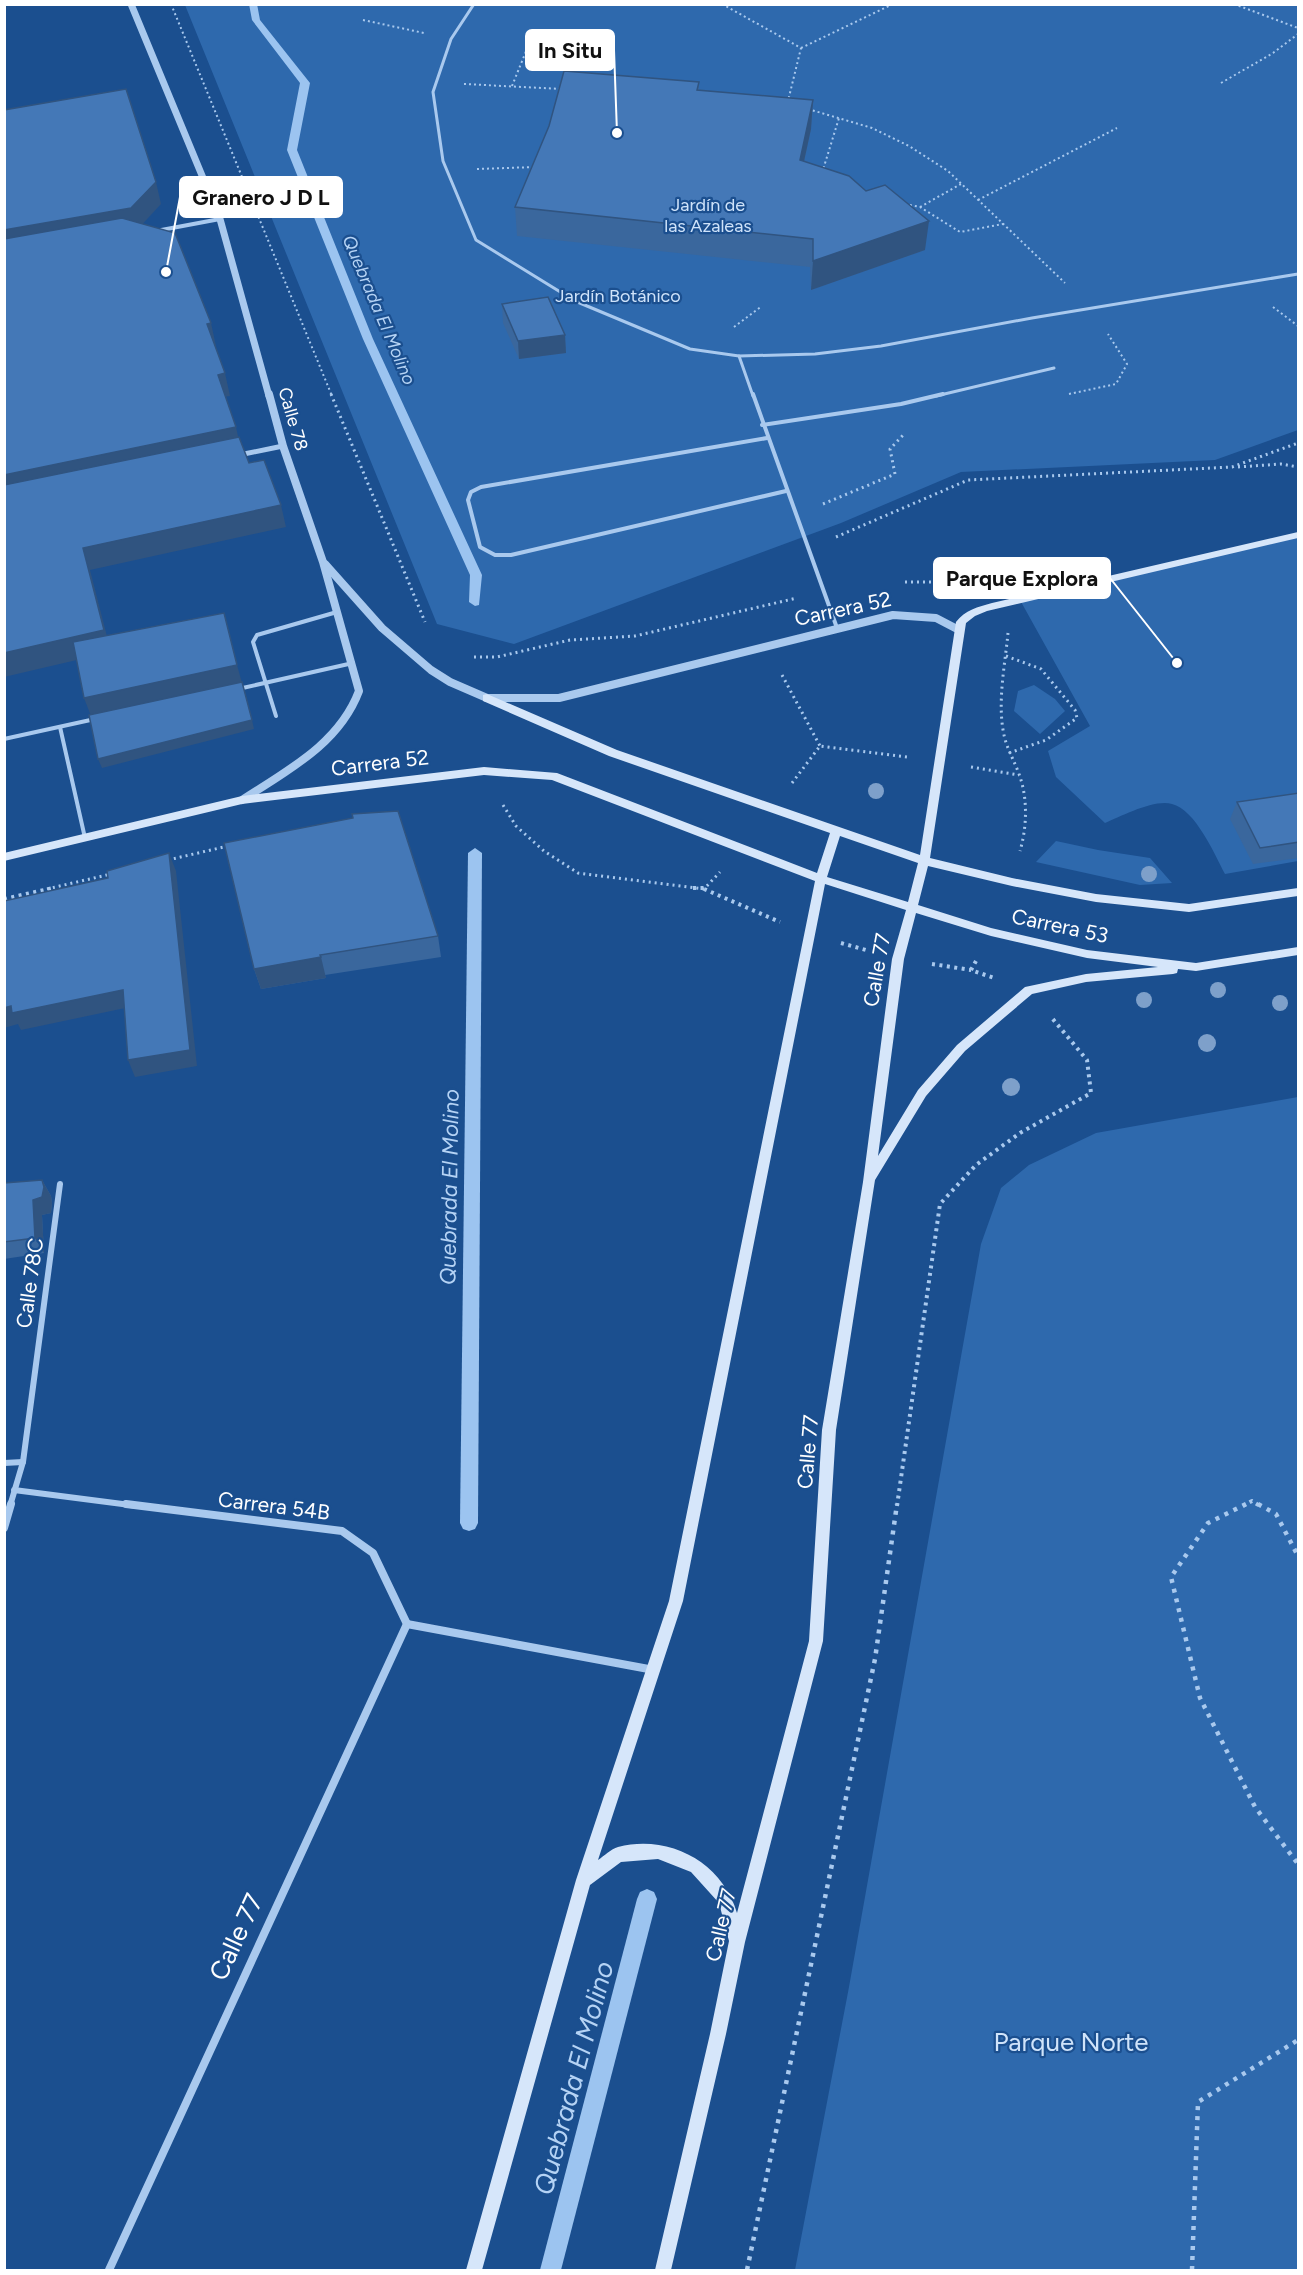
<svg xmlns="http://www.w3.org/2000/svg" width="1303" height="2275" font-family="Figtree,sans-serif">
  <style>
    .green { fill: #2e69ad }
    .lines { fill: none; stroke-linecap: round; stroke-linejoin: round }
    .stream { fill: #9cc4f0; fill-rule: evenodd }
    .path-far3 { stroke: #a9c9ee; stroke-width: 2; stroke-dasharray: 2 3; stroke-linecap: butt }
    .path-far2 { stroke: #a9c9ee; stroke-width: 3; stroke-dasharray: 2 4; stroke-linecap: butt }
    .path-far1 { stroke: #a9c9ee; stroke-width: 4; stroke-dasharray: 3 4.5; stroke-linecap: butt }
    .path { stroke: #a9c9ee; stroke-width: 4.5; stroke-dasharray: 4 6; stroke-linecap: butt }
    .service-far1 { stroke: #a9c9ee; stroke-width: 3 }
    .service { stroke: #a9c9ee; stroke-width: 4 }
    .minor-far3 { stroke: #a9c9ee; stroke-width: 4 }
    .minor-far2 { stroke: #a9c9ee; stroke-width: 5 }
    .minor-far1 { stroke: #a9c9ee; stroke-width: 6 }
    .minor { stroke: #a9c9ee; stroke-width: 8 }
    .tertiary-far1 { stroke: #a9c9ee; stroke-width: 7 }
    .tertiary { stroke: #a9c9ee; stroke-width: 8 }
    .secondary { fill: #d6e6fa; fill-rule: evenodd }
    .tree { fill: #7ea0ca }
    .wall { fill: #3a679d }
    .shaded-wall { fill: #305480 }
    .building { fill: #4478b7; stroke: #305480; stroke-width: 1.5 }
    .labels { text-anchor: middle; stroke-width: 4.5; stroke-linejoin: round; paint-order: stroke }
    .far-park-label { font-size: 18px; fill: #cfe3fa; stroke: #1b4f8f }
    .far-water-label { font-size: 18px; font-style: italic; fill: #b5d3f5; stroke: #1b4f8f }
    .far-street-label { font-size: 18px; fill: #fff; stroke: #1b4f8f }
    .street-label { font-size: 21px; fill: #fff; stroke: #1b4f8f }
    .water-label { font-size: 22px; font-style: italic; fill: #b5d3f5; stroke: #1b4f8f }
    .near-street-label { font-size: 26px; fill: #fff; stroke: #1b4f8f }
    .near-park-label { font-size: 26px; fill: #cfe3fa; stroke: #1b4f8f }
    .near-water-label { font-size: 27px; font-style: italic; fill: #b5d3f5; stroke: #1b4f8f }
    .leader { fill: none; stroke: #fff; stroke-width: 2 }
    .callout-dot { fill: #fff; stroke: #1b4f8f; stroke-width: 2 }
    .callout { fill: #fff; stroke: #fff; stroke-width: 2 }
    .callout-label { font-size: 22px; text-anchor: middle; font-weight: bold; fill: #111 }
  </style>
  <rect width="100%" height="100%" fill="#1b4f8f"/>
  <g class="green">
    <polygon points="185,5 1298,5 1298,430 1215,460 961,472 841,523 514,644 437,624"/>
    <path d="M 1298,533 L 1298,861 L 1225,874 C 1215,855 1195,809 1172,804 C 1154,799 1122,816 1105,823 L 1056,777 L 1048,751 L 1090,726 L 1020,600 Z"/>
    <polygon points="1034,685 1055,699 1065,711 1040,734 1014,711 1018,691"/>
    <polygon points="1056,841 1098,850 1150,858 1172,883 1140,885 1036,862"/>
    <polygon points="1298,1097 1298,2270 795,2270 849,1987 981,1244 1001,1188 1029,1165 1096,1133"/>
  </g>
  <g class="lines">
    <g class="stream">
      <polygon points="249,4 257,4 260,20 310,83 297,150 373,339 482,575 479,605 475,606 469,602 470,575 363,339 287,150 300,83 252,20"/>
      <polygon points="475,848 482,853 478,1523 475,1529 469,1531 463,1529 460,1523 468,853"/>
      <polygon points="647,1889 654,1892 657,1899 561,2270 540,2270 637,1899 640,1892"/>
    </g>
    <g class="path-far3">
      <polyline points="171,4 332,396"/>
      <polyline points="722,4 801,48 788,101"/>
      <polyline points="1234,4 1298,28"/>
      <polyline points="363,20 424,33"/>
      <polyline points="801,48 893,4"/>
      <polyline points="1221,83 1273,53 1298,34"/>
      <polyline points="464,84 562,89"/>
      <polyline points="512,86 531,39"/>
      <polyline points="808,109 872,128 909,146 948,171 1065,283"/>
      <polyline points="477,169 535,167"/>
      <polyline points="822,173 839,118"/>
      <polyline points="978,200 1117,128"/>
      <polyline points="905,204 920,207 960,232 1003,224"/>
      <polyline points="920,207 961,184"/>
      <polyline points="1273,307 1298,326"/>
      <polyline points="734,327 762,306"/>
      <polyline points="1069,394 1116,384 1127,364 1108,334"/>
    </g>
    <g class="path-far2">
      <polyline points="331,394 425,622"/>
      <polyline points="1238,467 1281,464 1298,467"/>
      <polyline points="823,504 895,474 890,449 905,433"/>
      <polyline points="836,537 968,480 1232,467 1298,443"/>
      <polyline points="905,582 963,582"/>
      <path d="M 1008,633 C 1005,665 997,703 1004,735 C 1007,749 1014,760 1019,774 C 1028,798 1027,827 1020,851"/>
      <polyline points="1006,656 1041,669 1075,710 1077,718 1046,740 1009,753"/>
      <polyline points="474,657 497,657 570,640 635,636 797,598"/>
      <polyline points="782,675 820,746"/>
      <polyline points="971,767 1019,775"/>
      <polyline points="792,783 820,746 907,757"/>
      <polyline points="503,805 516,826 544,851 578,873 704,889 720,872"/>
      <polyline points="168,860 228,846"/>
      <polyline points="47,889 111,874"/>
    </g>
    <g class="path-far1">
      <polyline points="693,888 705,888"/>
      <polyline points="704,889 780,922"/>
      <polyline points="4,899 53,888"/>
      <polyline points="841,943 866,950"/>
      <polyline points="976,961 971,970 994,978"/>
      <polyline points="932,964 971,970"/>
      <polyline points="897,1506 940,1204 976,1165 1020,1133 1091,1093 1087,1060 1052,1018"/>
      <polyline points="1243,1506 1252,1501 1260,1506"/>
    </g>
    <g class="path">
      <polyline points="1246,1504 1208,1523 1171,1577 1200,1698 1255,1807 1298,1864"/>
      <polyline points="1258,1504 1276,1514 1298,1556"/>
      <polyline points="747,2270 875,1659 897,1504"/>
      <polyline points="1192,2270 1198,2102 1298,2040"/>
    </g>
    <g class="service-far1">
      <polyline points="474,4 451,39 433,92 443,161 476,240 575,301 690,349 739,356 815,354 881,346 1032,318 1298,274"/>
      <polyline points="739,356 753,396"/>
      <polyline points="936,396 1054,368"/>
    </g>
    <g class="service">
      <polyline points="753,394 837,628"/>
      <polyline points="762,425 901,404 943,394"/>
      <polyline points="767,438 481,487 471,492 468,500 480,547 495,555 511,555 786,491"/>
      <polyline points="238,689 353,663"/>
      <polyline points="276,716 253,642 257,635 337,612"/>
      <polyline points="60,727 85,838"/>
      <polyline points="4,739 95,719"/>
    </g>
    <polyline class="minor-far3" points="156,231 220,219"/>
    <polyline class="minor-far2" points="239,455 283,446"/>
    <g class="minor-far1">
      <polyline points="4,1463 23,1462"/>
      <polyline points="14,1490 138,1506"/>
      <polyline points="10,1506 23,1462 60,1184"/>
    </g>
    <g class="minor">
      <polyline points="126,1504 342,1531 373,1553 407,1624"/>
      <polyline points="4,1528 11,1504"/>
      <polyline points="407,1624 654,1670"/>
      <polyline points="109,2270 407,1624"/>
    </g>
    <polyline class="tertiary-far1" points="131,4 220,219 269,396"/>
    <g class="tertiary">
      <polyline points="325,564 382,628 431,670 450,682 487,698 559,698 893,615 936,618 959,630"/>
      <path d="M 242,800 C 288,770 339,744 359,691 L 323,562 L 283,446 L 269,394"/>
    </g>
    <path class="secondary" d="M 1298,532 L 1298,538 L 987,611 L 975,616 L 966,623 L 930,858 L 1012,878 L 1096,894 L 1189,904 L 1298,888 L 1298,896 L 1189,912 L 1096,902 L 1012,886 L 928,866 L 918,905 L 991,928 L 1087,950 L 1196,963 L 1298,947 L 1298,955 L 1196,971 L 1178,969 L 1177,973 L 1173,974 L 1086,982 L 1032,994 L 965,1051 L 926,1096 L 875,1180 L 836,1430 L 823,1641 L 745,1942 L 726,2034 L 671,2270 L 655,2270 L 710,2034 L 729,1941 L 719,1903 L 691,1872 L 658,1859 L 621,1862 L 590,1885 L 482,2270 L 466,2270 L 576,1880 L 669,1601 L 815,881 L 552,780 L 484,775 L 242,804 L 4,861 L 4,853 L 242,796 L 484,767 L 557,773 L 817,873 L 830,833 L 609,756 L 483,701 L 483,695 L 487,694 L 617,750 L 920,855 L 956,622 C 965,610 978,607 992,603 ZM 840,836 L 918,863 L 908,902 L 827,877 ZM 825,884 L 906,910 L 892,959 L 863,1182 L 822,1430 L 809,1641 L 737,1913 C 722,1862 669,1834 618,1847 C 611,1849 604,1856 598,1860 L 683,1601 ZM 916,913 L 991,936 L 1087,958 L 1158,967 L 1086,974 L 1025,987 L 957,1045 L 918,1090 L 878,1156 L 904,959 Z"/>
  </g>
  <g class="tree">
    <circle cx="876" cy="791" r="8"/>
    <circle cx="1149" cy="874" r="8"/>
    <circle cx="1218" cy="990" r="8"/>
    <circle cx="1144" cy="1000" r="8"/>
    <circle cx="1280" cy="1003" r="8"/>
    <circle cx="1207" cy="1043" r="9"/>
    <circle cx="1011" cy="1087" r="9"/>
  </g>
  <g class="wall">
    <polygon points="699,82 699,90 813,100 811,129 804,162 925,250 811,290 810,267 517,236 515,207"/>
    <polygon points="502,304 565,335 566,353 519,359 503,323"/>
    <polygon points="1299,793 1299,858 1253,864 1230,819 1237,802"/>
    <polygon points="224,843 438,936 441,957 325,975 326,978 261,989 254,969"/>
    <polygon points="42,1180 51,1196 52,1203 51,1213 42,1215 44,1253 4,1259 4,1183"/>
  </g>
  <g class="shaded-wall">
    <polygon points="813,100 811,129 798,189 800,160"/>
    <polygon points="156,182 161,204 137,230 4,254 4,230"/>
    <polygon points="929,221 925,250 811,290 813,261"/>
    <polygon points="211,323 216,346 212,346 207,324"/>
    <polygon points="565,335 566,353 519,359 518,341"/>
    <polygon points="225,373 230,396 223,397 218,375"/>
    <polygon points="236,427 241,450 4,499 4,475"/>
    <polygon points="281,505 286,527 90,570 111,652 4,677 4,653 83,548"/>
    <polygon points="237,665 242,683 91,716 84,698"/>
    <polygon points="252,720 254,729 102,768 98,759"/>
    <polygon points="169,853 176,871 197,1066 135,1077 128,1060"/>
    <polygon points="321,957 326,978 261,989 254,969"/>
    <polygon points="123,990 130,1007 21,1030 18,1024 4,1028 4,1008 11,1006"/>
    <polygon points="42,1180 51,1196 52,1203 51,1213 42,1215 44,1253 35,1238 33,1200"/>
  </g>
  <g class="building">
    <polygon points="564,71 699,82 697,90 813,100 800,160 849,176 866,191 885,185 929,221 813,261 813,239 515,207 549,126"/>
    <polygon points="126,89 156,182 131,208 4,230 4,110"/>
    <polygon points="122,218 175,233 211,323 207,324 225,373 218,375 236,427 4,475 4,239"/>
    <polygon points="548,297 565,335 518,341 502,304"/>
    <polygon points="239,437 249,463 264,460 281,505 83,548 104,630 4,653 4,485"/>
    <polygon points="224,613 237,665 84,698 73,642"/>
    <polygon points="242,682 252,720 98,759 89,715"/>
    <polygon points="1299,793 1299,842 1260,848 1237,802"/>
    <polygon points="398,811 438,936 320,955 321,957 254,969 224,843 353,818 352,814"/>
    <polygon points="169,853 190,1050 128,1060 123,990 12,1013 11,1006 4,1008 4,901 108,878 107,871"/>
    <polygon points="42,1180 44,1187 42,1197 33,1200 35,1238 4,1242 4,1183"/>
  </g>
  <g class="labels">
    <g class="far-park-label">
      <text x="708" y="211">Jardín de<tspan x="708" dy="21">las Azaleas</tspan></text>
      <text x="618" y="302">Jardín Botánico</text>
    </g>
    <g class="far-water-label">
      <text transform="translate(379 310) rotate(67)" y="6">Quebrada El Molino</text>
    </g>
    <g class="far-street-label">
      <text transform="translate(293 419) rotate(74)" y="6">Calle 78</text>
    </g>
    <g class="street-label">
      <text transform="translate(843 609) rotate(-12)" y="7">Carrera 52</text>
      <text transform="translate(380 763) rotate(-7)" y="7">Carrera 52</text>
      <text transform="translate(1060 926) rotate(12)" y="7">Carrera 53</text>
      <text transform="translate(877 970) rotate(-80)" y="7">Calle 77</text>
      <text transform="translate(30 1283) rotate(-82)" y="7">Calle 78C</text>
      <text transform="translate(808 1452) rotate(-85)" y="7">Calle 77</text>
      <text transform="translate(274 1506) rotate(7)" y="7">Carrera 54B</text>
      <text transform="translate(721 1925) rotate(-77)" y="7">Calle 77</text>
    </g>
    <g class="water-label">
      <text transform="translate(449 1187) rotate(-89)" y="8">Quebrada El Molino</text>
    </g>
    <g class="near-street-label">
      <text transform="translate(236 1937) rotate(-65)" y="9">Calle 77</text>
    </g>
    <g class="near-park-label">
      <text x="1071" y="2051">Parque Norte</text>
    </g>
    <g class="near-water-label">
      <text transform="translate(574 2078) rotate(-75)" y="9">Quebrada El Molino</text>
    </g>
  </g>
  <path class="leader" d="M617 133L614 50M166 272L180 197M1177 663L1110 578"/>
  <g class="callout-dot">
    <circle cx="617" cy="133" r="6"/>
    <circle cx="166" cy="272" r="6"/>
    <circle cx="1177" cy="663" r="6"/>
  </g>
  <g class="callout">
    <rect x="526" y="30" width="88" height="40" rx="6"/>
    <rect x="180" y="177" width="162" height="40" rx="6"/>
    <rect x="934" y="558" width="176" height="40" rx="6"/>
  </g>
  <g class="callout-label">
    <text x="570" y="58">In Situ</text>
    <text x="261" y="205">Granero J D L</text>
    <text x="1022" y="586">Parque Explora</text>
  </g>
  <rect width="1303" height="2275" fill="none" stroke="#ffffff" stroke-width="12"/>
</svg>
